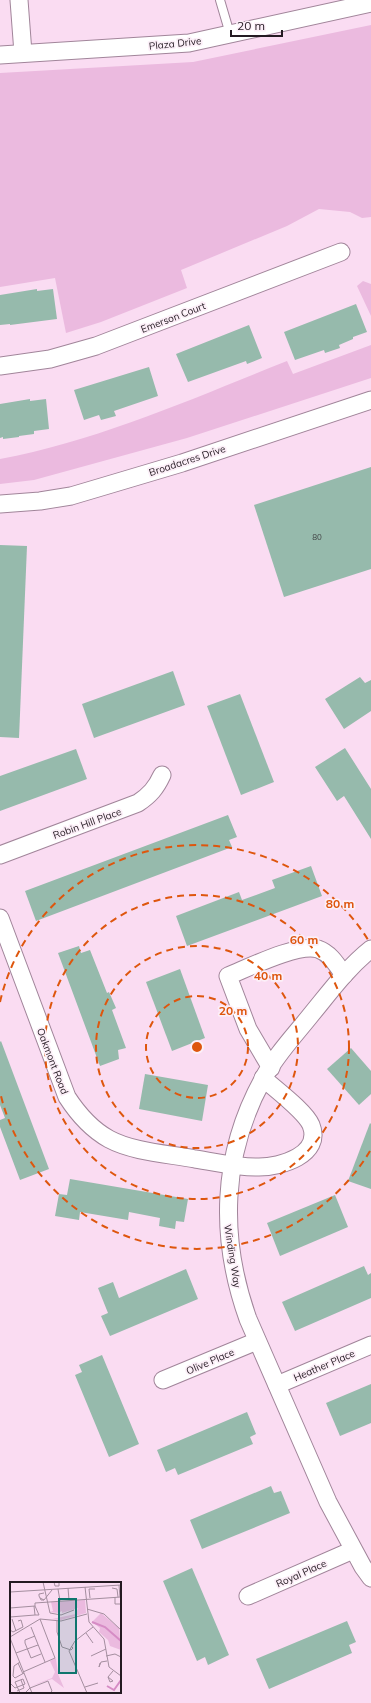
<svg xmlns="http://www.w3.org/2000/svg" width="371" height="1703" font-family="Mulish,sans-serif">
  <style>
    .green { fill: #ebbadf }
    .building { fill: #96baac }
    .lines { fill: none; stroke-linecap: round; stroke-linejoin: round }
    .service-casing { stroke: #a1859a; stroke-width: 10 }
    .minor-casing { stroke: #a1859a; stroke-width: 19 }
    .service { stroke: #fff; stroke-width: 8 }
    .minor { stroke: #fff; stroke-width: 17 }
    .ring { fill: none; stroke: #de560d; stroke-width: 2; stroke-dasharray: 7 5 }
    .labels { text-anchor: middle; stroke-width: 3.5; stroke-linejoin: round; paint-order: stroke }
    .number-label { font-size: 8px; fill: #404244 }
    .street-label { font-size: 10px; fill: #241a22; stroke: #fceff8 }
    .inset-river { fill: none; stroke: #d68cc5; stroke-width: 2 }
    .inset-road { fill: none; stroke: #a48e9f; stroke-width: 1 }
    .view { fill: #0f766e; fill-opacity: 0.15; stroke: #0f766e; stroke-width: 2 }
    .inset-edge { fill: none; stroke: #241a22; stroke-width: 2 }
    .centre { fill: #de560d; stroke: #fceff8; stroke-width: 2 }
    .ring-label { font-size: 12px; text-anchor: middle; font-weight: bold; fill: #de560d; stroke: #fceff8; stroke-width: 3.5; stroke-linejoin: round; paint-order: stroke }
  </style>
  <rect width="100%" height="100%" fill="#fadcf2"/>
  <g class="green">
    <polygon points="371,25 371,217 362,218 350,212 319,209 287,226 181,270 187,288 101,322 66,333 55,278 0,287 0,73 193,62"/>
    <polygon points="363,281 371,284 371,316 357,286"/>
    <path d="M 371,345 L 371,378 L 187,438 L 34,480 L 0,484 L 0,459 C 100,440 194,398 287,361 L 293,374 Z"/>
  </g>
  <g class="building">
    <polygon points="37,289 37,291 53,289 57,319 10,325 10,324 0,325 0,295"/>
    <polygon points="356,304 367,332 353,337 353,339 339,345 340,348 325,353 324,350 295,360 284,332"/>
    <polygon points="249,325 262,358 247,364 246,361 188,382 176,354"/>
    <polygon points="149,367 158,396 114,411 116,416 101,420 99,415 84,420 74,390"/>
    <polygon points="30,399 30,401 46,399 49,429 34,431 34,434 19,436 19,437 3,439 3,437 0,438 0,404"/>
    <polygon points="371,467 371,569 284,597 254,505"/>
    <polygon points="0,545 27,546 19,738 0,737"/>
    <polygon points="173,671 185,705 94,738 82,704"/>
    <polygon points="360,677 365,683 371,680 371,711 344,729 325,699"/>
    <polygon points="240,694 274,782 241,795 207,706"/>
    <polygon points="345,748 371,789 371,839 344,796 337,801 315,767"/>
    <polygon points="76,749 87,779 0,811 0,776"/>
    <polygon points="228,815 237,837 229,840 232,847 36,921 25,891"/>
    <polygon points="311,866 322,896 187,946 176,916 239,892 242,900 275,888 272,880"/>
    <polygon points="79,946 81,953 90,950 107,993 109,992 116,1008 112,1010 126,1048 118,1050 119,1059 100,1066 58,953"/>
    <polygon points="180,969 205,1038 172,1051 146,982"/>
    <polygon points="1,1041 49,1169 20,1180 0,1127 0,1120 5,1118 0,1105 0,1042"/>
    <polygon points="351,1048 371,1071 371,1094 359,1105 327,1069"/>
    <polygon points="145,1074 208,1085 202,1121 139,1109"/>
    <polygon points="370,1123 371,1124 371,1189 348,1181"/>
    <polygon points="70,1179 188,1199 184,1222 176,1221 175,1229 159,1226 160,1218 129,1212 128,1220 80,1212 79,1220 55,1216 59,1194 67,1195"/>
    <polygon points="335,1195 348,1227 280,1256 267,1223"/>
    <polygon points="364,1266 368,1275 371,1273 371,1298 295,1331 282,1302"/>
    <polygon points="186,1269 198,1299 110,1336 101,1316 108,1313 98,1288 113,1282 119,1298"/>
    <polygon points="102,1355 139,1444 109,1457 75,1375 82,1372 79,1365"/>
    <polygon points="371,1384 371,1423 340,1436 326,1403"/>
    <polygon points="247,1412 256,1434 250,1437 253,1444 178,1475 175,1468 166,1472 157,1450"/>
    <polygon points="271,1486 274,1493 281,1491 290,1513 202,1549 190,1520"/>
    <polygon points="192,1568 229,1655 208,1665 205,1657 197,1661 163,1581"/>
    <polygon points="347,1621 356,1642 349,1645 352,1653 269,1689 256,1659"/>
  </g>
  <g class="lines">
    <defs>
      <polyline id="service" points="220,0 230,34"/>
      <g id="minor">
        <polyline points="19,0 23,53"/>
        <polyline points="0,55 189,43 371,3"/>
        <polyline points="0,366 50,359 96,346 341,252"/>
        <polyline points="0,504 40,501 71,496 98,488 182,463 371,400"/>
        <path d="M 0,855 L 138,803 C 150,795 156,788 162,775"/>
        <path d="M 0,918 L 67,1097 C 78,1114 91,1129 109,1139 C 133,1152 169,1154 195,1159 C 216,1162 238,1168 259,1167 C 280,1167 323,1155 311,1125 C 305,1111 275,1089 263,1078"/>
        <path d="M 371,949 C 347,968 329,993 310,1016 C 294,1036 275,1056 263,1079 C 221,1155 219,1238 248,1319 L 328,1502 L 363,1567 L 371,1578"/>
        <path d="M 271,1068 L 248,1029 L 228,976 C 248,968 298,943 318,949 C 330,953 337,965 344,975"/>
        <polyline points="163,1380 257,1341"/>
        <polyline points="277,1385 371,1345"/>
        <polyline points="248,1596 353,1550"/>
      </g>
    </defs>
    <use href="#service" class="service-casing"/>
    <use href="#minor" class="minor-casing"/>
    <use href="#service" class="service"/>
    <use href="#minor" class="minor"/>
  </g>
  <g class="ring">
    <circle cx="197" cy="1047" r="51"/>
    <circle cx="197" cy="1047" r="101"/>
    <circle cx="197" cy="1047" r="152"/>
    <path d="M370 1151A202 202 0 0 1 0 1092M0 1002A202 202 0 0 1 370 943"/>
  </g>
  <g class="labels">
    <g class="number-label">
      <text x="317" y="540">80</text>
    </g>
    <g class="street-label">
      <text transform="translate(175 43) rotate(-6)" y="4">Plaza Drive</text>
      <text transform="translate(173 317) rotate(-21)" y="4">Emerson Court</text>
      <text transform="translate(187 460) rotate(-18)" y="4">Broadacres Drive</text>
      <text transform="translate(87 823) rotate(-20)" y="4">Robin Hill Place</text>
      <text transform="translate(53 1061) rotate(69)" y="4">Oakmont Road</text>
      <text transform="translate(233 1256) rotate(81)" y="4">Winding Way</text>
      <text transform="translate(210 1361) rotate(-23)" y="4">Olive Place</text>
      <text transform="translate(324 1365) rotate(-23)" y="4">Heather Place</text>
      <text transform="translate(301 1573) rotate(-24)" y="4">Royal Place</text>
    </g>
  </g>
  <g transform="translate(10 1582)">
    <rect width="111" height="111" fill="#fadcf2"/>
    <path d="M 75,18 L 76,31 L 51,38 L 42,37 L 66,32 L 68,26 L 52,31 L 52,29 L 48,31 L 40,30 L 43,29 L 41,20 ZM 91,31 L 109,46 L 111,68 L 100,64 L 98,58 L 89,50 L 90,46 L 82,40 ZM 46,76 L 48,92 L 54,106 L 42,97 L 21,104 L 42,96 L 45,90 L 40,79 Z" fill="#ebbadf"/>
    <path class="inset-river" d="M 82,40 L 95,45 L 111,59M 97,104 L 104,108 L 111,98"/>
    <path class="inset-road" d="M 33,0 L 40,31 L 51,33 L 64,28M 44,0 L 45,4 L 49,4 L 49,0M 109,3 L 110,15M 75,5 L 79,40 L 94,57 L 99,85 L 111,94M 58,6 L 59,18M 102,6 L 107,7 L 108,15M 48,7 L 50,19M 0,10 L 111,3M 105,15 L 105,22 L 111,22M 30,16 L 34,18 L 31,18 L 29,14 L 29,12 L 34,11M 80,16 L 79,7 L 85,7M 34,18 L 42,8M 0,26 L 25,24 L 25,21 L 111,15M 77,27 L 94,32 L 111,48M 25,33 L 29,33 L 25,24M 0,35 L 25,33 L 24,24M 2,37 L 6,49M 47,39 L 47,50 L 52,65 L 61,68 L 63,66 L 61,64M 21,45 L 35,80M 0,48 L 3,50 L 13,45 L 11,38 L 8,39M 76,51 L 83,61M 25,54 L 15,58 L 15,61 L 21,76 L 31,72M 0,55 L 30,37 L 51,39 L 77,32M 0,56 L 22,111M 6,71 L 28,63M 81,74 L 96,67M 96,74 L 105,72 L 111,75M 10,80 L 4,84 L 3,94 L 5,96 L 14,91M 8,81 L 13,92M 90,81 L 89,85 L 91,80 L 97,79M 13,90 L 45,76 L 30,37M 98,95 L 103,99 L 100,100 L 98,95 L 103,89M 0,101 L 5,106 L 15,102M 75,105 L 88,101M 7,109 L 14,106 L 11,98M 16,110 L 20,106 L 38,99 L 42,109 L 40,111M 10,111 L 5,100 L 13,97 L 15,102M 77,111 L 59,69 L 65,59 L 83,45"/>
    <path class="view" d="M 49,17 L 66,17 L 66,91 L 49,91 Z"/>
    <rect width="111" height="111" class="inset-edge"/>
  </g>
  <circle cx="197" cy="1047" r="6" class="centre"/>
  <g class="ring-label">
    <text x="340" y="908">80 m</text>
    <text x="304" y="944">60 m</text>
    <text x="268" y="980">40 m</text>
    <text x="233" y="1015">20 m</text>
  </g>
  <path d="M231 30v6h51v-6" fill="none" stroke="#241a22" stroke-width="2"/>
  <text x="237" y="30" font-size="12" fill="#241a22" stroke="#fceff8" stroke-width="3" paint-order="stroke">20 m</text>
</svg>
